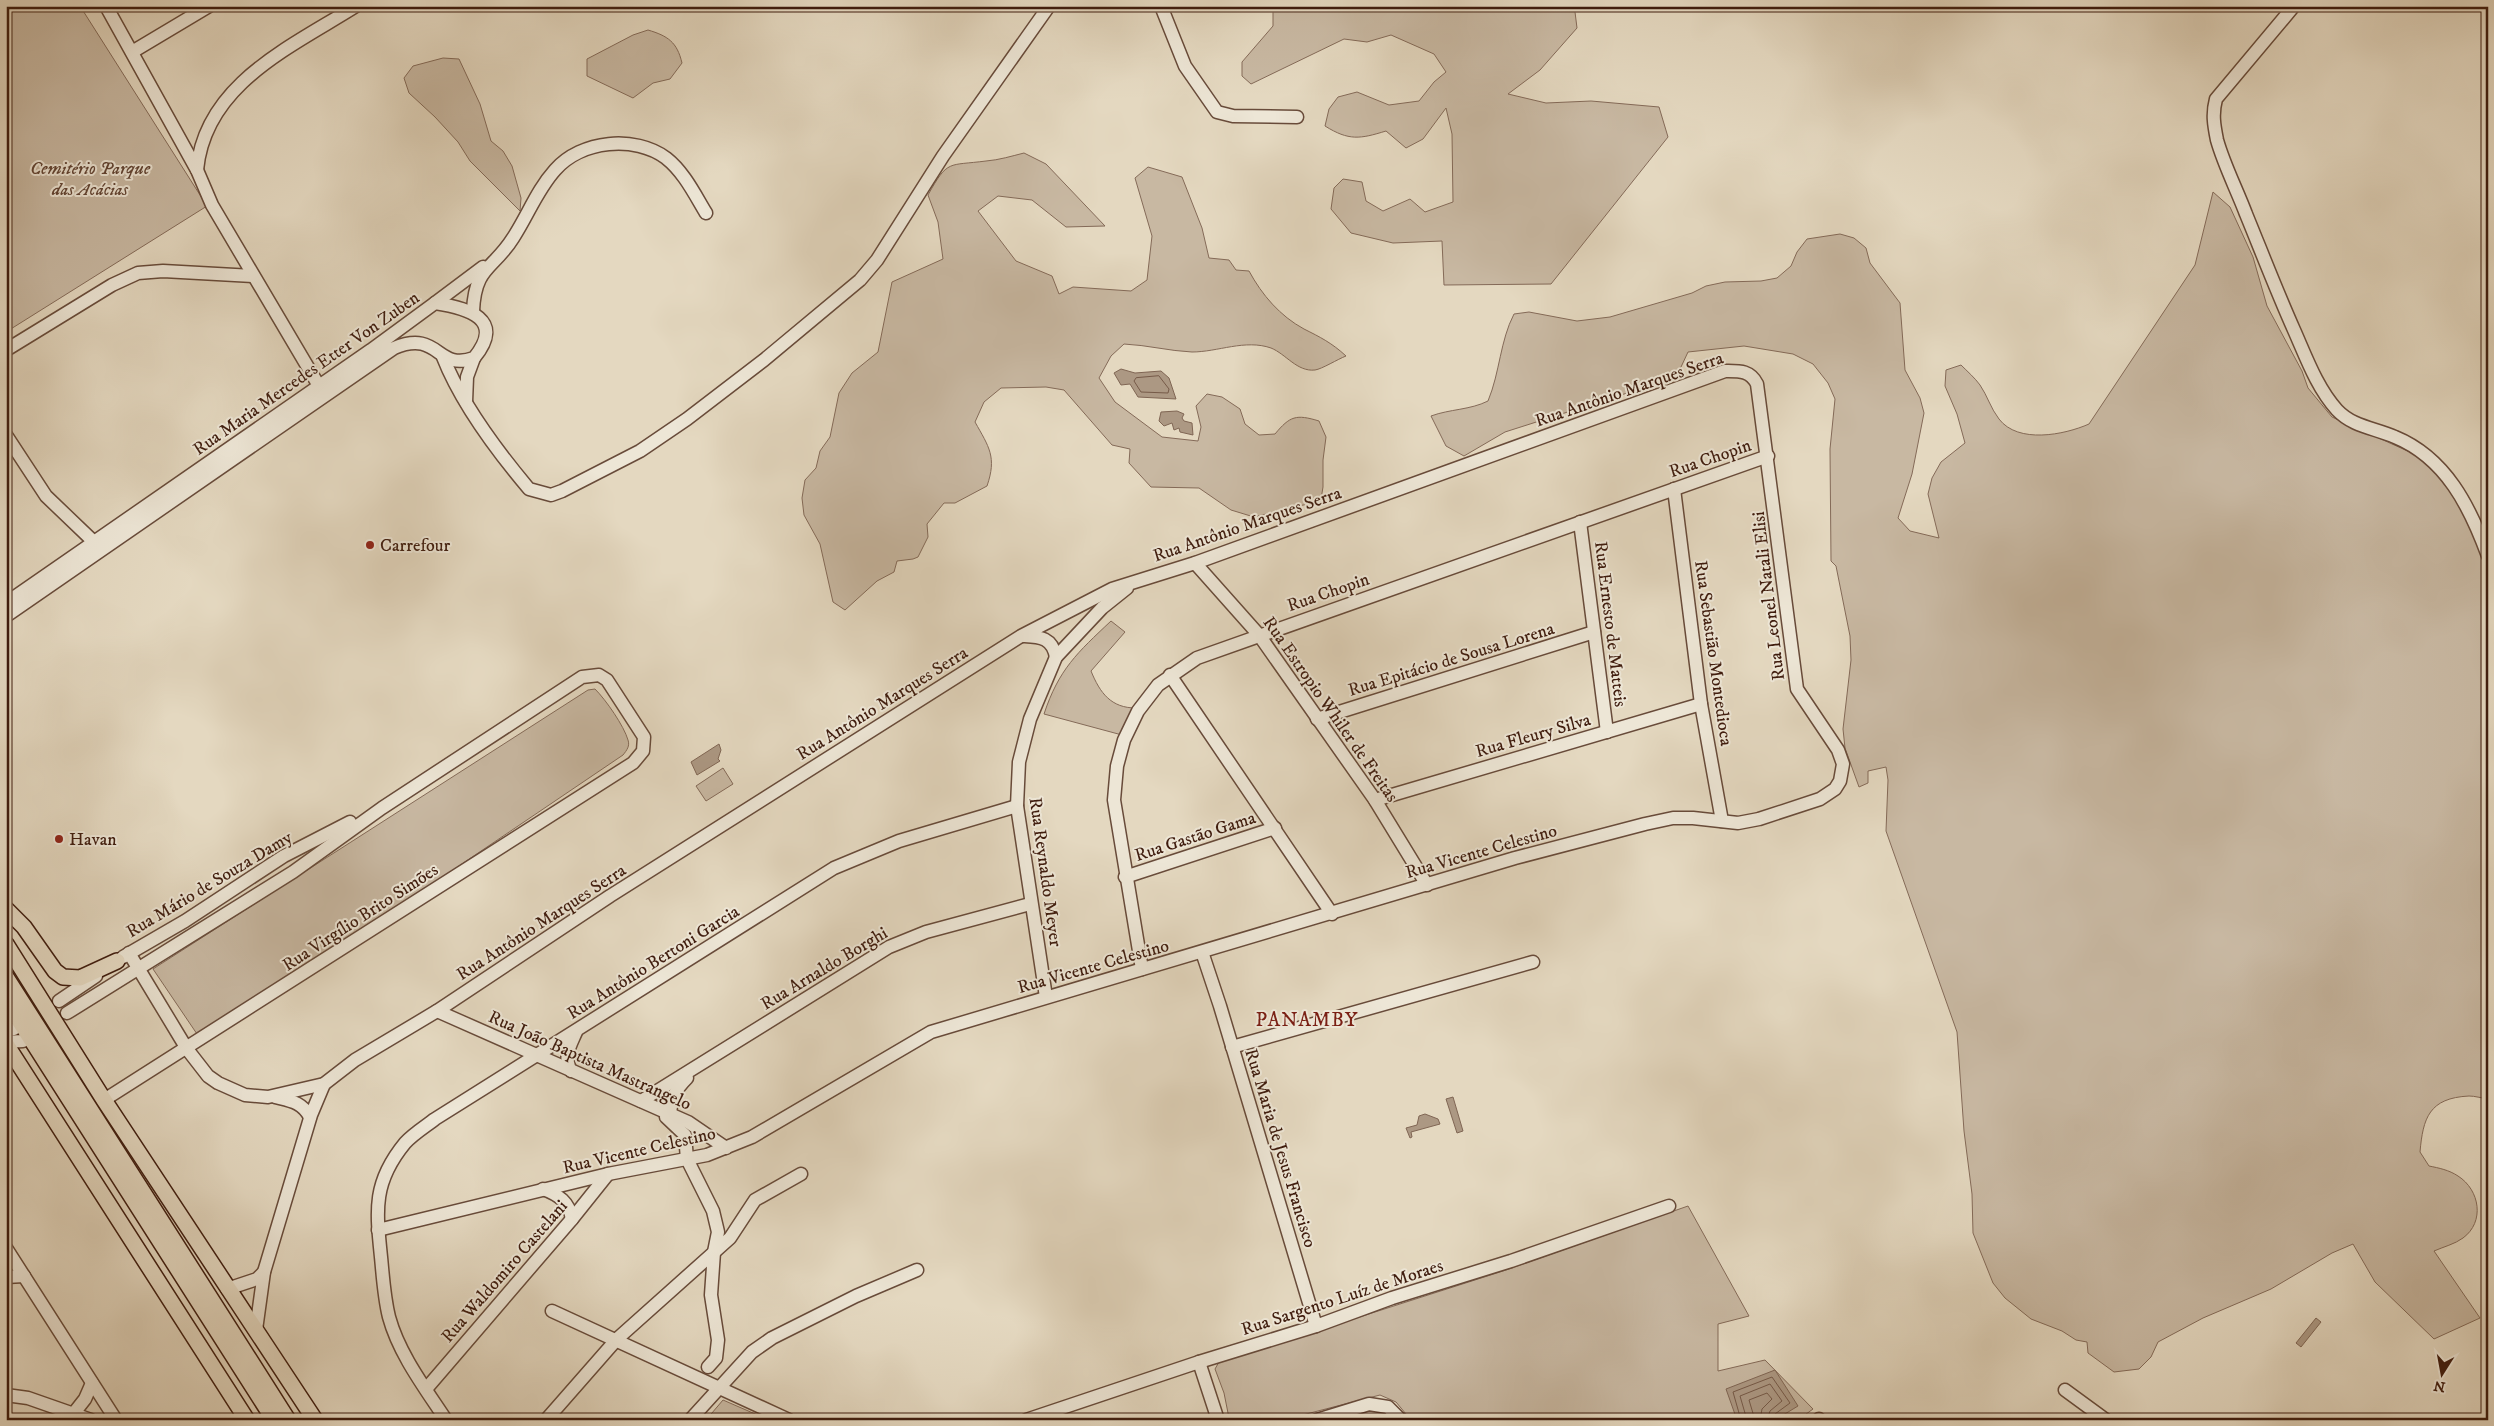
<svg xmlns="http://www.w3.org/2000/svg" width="2494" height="1426" font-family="'IM FELL DW Pica',serif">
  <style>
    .green { fill: #c8b8a2; stroke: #846a58 }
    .water { fill: #ac9883; stroke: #806654 }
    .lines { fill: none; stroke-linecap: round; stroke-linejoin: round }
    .shore { stroke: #765a48; stroke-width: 1 }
    .minor-casing { stroke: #684b3a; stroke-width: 15 }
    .major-casing { stroke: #3f1c0e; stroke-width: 18 }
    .minor { stroke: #ede6d6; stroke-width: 12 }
    .major { stroke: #e4d8c0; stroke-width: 15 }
    .poi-dot { fill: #8f2418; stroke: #ede6d6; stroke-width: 2 }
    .labels { text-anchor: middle; stroke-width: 4; stroke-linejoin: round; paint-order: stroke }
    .park-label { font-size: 18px; font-style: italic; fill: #614333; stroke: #ede6d6 }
    .street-label { font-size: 18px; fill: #3f1c0e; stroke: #ede6d6 }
    .poi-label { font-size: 18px; fill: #3f1c0e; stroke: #ede6d6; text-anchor: start }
    .quarter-label { font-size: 20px; letter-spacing: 1px; fill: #7a1f14; stroke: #ede6d6 }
  </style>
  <rect width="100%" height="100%" fill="#e4d8c0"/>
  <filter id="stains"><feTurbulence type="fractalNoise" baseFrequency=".004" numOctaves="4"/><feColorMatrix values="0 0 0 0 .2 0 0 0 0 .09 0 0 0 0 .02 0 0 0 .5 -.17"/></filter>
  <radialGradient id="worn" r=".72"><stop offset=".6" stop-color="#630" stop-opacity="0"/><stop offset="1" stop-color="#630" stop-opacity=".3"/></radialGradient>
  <g class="green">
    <polygon points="6,6 80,6 207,206 6,332"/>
    <path d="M 1273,6 L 1570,6 L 1575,12 L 1577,28 L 1540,70 L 1508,94 L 1546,103 L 1591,101 L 1659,107 L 1668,137 L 1551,284 L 1444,285 L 1442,241 L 1393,243 L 1351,233 L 1331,209 L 1334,188 L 1343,179 L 1362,182 L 1366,201 L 1383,211 L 1410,199 L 1425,212 L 1453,202 L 1452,134 L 1446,108 L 1423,139 L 1406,148 L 1386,131 C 1360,139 1349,141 1325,126 L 1329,109 L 1338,97 L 1357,92 L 1389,105 L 1419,101 L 1434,82 L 1446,72 L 1434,54 L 1391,35 L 1367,42 L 1344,39 L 1251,84 L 1242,76 L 1242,62 L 1273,26 Z"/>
    <path d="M 648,30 C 668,36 677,42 682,63 L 670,79 L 653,83 L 633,98 L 587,76 L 587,59 L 633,35 Z"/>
    <polygon points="443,58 459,59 480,104 491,141 503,151 512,166 521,198 520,211 470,161 458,142 435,117 409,93 404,78 413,66"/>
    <path d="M 1024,153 L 1046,164 L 1105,226 L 1066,227 L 1032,200 L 998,196 L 978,211 L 1016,261 L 1052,276 L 1059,294 L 1073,287 L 1131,291 L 1147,280 L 1152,236 L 1135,178 L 1148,167 L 1182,177 L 1202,228 L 1209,258 L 1229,260 L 1236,270 L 1249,271 C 1262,295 1280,316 1304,329 C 1320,337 1332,343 1346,356 C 1338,359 1322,369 1315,370 C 1297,372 1286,354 1271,348 C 1245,339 1218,352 1192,352 C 1169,351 1147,345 1124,344 L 1111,356 L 1099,378 L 1115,402 L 1162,437 L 1198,441 L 1201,427 L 1196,406 L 1207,394 L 1222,397 L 1240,409 L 1245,424 L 1259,435 L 1275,434 C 1290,416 1296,414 1319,421 L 1326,437 L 1323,460 L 1323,487 L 1320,505 L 1303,505 L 1254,517 L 1231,510 L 1199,488 L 1151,487 L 1129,463 L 1130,449 L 1112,445 L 1064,390 L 1046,387 L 1001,388 L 984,402 L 975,422 C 989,447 997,457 987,486 L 955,503 L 944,503 L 927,524 L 928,537 L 918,557 L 913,559 L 897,561 L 894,572 L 877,581 L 845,610 L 833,602 L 820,544 L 804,515 L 802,498 L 805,480 L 816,468 L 820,451 L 830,437 L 839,393 L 852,373 L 878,352 L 892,282 L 943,259 L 938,222 L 928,195 C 948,159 948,166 986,161 C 999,160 1012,156 1024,153 Z"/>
    <path d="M 2213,192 L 2230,207 L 2253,257 L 2267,306 L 2302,371 L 2308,388 L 2332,417 L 2421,457 L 2474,513 L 2488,559 L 2488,1099 C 2481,1098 2475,1096 2469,1096 C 2429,1098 2423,1118 2420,1152 L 2429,1166 C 2439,1168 2449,1170 2458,1176 C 2480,1190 2485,1222 2463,1238 C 2455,1244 2443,1247 2434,1251 L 2480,1318 L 2434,1339 L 2375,1282 L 2353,1244 L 2332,1253 L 2271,1289 L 2203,1318 L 2158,1342 L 2151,1357 L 2139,1369 L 2114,1372 L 2088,1353 L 2087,1342 L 2076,1340 L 2062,1331 L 2031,1319 L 2005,1298 L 1993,1283 L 1973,1233 L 1972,1194 L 1964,1131 L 1957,1032 L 1886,831 L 1888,780 L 1886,767 L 1868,771 L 1868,783 L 1859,787 L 1845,748 L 1843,729 L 1851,660 L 1850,636 L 1836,566 L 1831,561 L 1830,449 L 1835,399 L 1828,383 L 1813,364 L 1793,354 L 1744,346 L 1688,352 L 1681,367 L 1668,380 L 1505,432 L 1464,456 L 1446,446 L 1431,416 C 1450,409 1470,410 1488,401 C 1500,372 1500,341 1514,314 L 1529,312 L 1577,321 L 1610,317 L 1692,293 L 1706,286 L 1725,282 L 1761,281 L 1777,278 L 1791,266 L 1797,252 L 1807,239 L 1840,234 L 1854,238 L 1866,248 L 1870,263 L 1900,303 L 1905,370 L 1920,398 L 1924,413 L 1912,474 L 1898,518 L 1910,531 L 1939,538 L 1928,494 L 1932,478 L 1941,462 L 1965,443 L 1957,414 L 1945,386 L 1946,370 L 1961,365 C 1967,371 1975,378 1980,385 C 1987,395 1991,409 1999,419 C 2018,444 2064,435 2089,424 L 2195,265 Z"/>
    <path d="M 1111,621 L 1125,632 L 1091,671 C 1100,693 1111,708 1136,708 L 1122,735 L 1044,714 C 1059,669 1077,653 1111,621 Z"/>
    <path d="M 595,689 C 606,700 624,726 628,740 C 630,746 627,750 623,755 L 419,893 L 197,1034 L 153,969 L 588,690 Z"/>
    <polygon points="723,768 733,784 706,801 696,786"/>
    <polygon points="1688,1206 1749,1316 1718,1324 1718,1371 1765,1360 1813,1409 1798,1420 1411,1420 1396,1402 1380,1395 1283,1420 1230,1420 1229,1418 1224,1393 1215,1369 1219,1362 1503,1271"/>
    <polygon points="723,1400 769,1420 706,1420"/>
  </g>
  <g class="water">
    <polygon points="1121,369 1135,373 1161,371 1169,378 1176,399 1138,397 1130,384 1121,385 1114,373"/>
    <polygon points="1177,411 1184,414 1182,418 1184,421 1192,423 1193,435 1180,432 1179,428 1174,430 1172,423 1164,426 1159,421 1161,412"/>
    <polygon points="719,744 721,750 718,759 720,761 697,775 691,762"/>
    <polygon points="1453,1097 1463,1131 1457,1133 1446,1099"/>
    <polygon points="1425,1114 1438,1119 1440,1124 1411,1132 1412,1137 1410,1138 1406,1128 1417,1125 1419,1116"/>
    <polygon points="2316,1318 2321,1322 2301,1347 2296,1343"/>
    <polygon points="1775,1370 1798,1406 1775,1420 1737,1420 1726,1389"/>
  </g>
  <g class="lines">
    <g class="shore">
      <polygon points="1159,376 1169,389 1168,393 1141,392 1134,381 1136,378"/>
      <polyline points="1741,1420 1733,1392 1772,1377 1790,1403 1775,1414 1774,1420"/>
      <polyline points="1747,1420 1740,1396 1770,1384 1782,1401 1770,1411 1767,1420"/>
      <polyline points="1755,1420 1749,1400 1767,1393 1772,1399 1762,1409 1760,1420"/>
    </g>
    <defs>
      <g id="minor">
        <polyline points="106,6 197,170 212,205 319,386"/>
        <polyline points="1161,6 1185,66 1217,112 1233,116 1297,117"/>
        <path d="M 2294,6 L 2216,99 C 2212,114 2214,125 2217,140 C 2224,165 2237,190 2246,214 C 2262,253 2277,292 2294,330 C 2306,357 2317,388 2337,410 C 2353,427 2375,428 2395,437 C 2446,458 2470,507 2488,556"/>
        <polyline points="132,52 209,6"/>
        <path d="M 197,170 C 205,84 291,47 356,6"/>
        <polyline points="435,303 483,267"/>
        <path d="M 473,311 C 475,266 493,270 513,238 C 528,215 537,190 555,170 C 581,140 635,135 666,158 C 684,172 695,195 706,213"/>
        <polyline points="6,350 112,285 138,273 163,271 253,276"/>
        <path d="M 443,357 C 461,403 497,451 529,489 L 551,495 L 562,491 L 640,451 L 687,419 L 764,360 L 860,280 L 877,260 L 943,156 L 1049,6"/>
        <polyline points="466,402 467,377 474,358"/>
        <polyline points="6,435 46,496 94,542"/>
        <polyline points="1674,489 1701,704 1722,821"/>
        <polyline points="1580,522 1607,732"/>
        <polyline points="1195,563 1259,635 1375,800 1427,885"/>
        <path d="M 6,603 L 371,350 L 435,303 C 468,308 506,319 474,358 C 436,372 440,329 394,348 L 6,616"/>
        <path d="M 1023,636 C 1040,637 1052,637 1056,657"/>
        <polyline points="1170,675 1332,914"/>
        <polyline points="1317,719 1594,632"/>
        <polyline points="1375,800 1701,704"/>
        <polyline points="1125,877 1275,828"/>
        <polyline points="1202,952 1220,1006 1316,1326"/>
        <path d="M 129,953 L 187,1049 L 208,1076 L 218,1083 L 245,1095 L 268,1097 L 324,1084 L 355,1060 L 437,1011 L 610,896 L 1021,636 L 1112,589 L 1195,563 L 1725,371 C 1739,371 1750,370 1757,384 L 1797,689 L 1838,750 L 1843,764 L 1840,781 L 1835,789 L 1820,799 L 1759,819 L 1738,823 L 1693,818 L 1673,818 L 1645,824 L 1515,858 L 931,1032 L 752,1137 L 707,1155 L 608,1174 L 378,1230"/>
        <polyline points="123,957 185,921 284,856 350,822"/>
        <polyline points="1142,969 1114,800 1117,766 1124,740 1138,711 1158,685 1197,658 1768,456"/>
        <polyline points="1046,997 1017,806 1019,762 1030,719 1056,657 1102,608 1127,588"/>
        <polyline points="59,1001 96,976"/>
        <polyline points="437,1011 688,1122 726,1148"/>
        <polyline points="67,1013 293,872 382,808 582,677 599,675 607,680 644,737 643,751 633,763 104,1100"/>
        <polyline points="6,1031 14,1029"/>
        <polyline points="6,1042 23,1041"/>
        <polyline points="1232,1047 1533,962"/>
        <path d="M 571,1071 C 563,1056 570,1046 576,1032"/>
        <path d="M 275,1097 C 291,1101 302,1102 310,1117"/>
        <polyline points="641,1101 889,947 926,932 1030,904"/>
        <path d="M 670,1115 C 671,1098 675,1090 687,1078"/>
        <polyline points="666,1117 685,1135 687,1159 713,1211 718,1232 714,1252 711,1295 718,1340 716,1358 708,1367"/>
        <path d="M 543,1189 C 559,1195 569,1202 572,1219"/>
        <polyline points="6,1248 116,1420"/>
        <polyline points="6,1277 24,1276"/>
        <polyline points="227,1289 257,1279 264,1272"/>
        <polyline points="552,1311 789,1420"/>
        <polyline points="256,1330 264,1272 311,1115 324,1084"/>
        <polyline points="1199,1362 1218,1420"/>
        <polyline points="426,1389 572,1219 608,1174"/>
        <polyline points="2065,1390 2106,1420"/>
        <polyline points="6,1395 28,1398 91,1420"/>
        <polyline points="74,1413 85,1399 92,1383"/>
        <path d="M 446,1420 C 425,1388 399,1354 389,1317 C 384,1297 383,1277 381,1257 C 376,1209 373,1182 405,1143 C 413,1134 426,1126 435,1119 L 834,868 L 899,841 L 1017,806"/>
        <polyline points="546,1420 617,1339 730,1238 755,1200 801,1174"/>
        <polyline points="690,1420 752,1352 772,1338 856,1296 917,1270"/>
        <polyline points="1026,1420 1199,1362 1316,1326 1392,1298 1511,1261 1669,1206"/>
        <polyline points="1317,1420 1369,1404 1388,1407 1401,1420"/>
        <polyline points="1818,1420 1819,1419"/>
      </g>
      <g id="major">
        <polyline points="6,909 24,927 55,971 63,977 80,978 117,961"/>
        <polyline points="6,944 104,1100 315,1420"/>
        <polyline points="6,977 288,1420"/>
        <polyline points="6,1000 274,1420"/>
        <polyline points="6,1044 247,1420"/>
      </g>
    </defs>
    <use href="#minor" class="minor-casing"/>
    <use href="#major" class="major-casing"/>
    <use href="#minor" class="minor"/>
    <use href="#major" class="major"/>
  </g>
  <g class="poi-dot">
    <circle cx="370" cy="545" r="5"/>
    <circle cx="59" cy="839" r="5"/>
  </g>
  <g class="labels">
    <g class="park-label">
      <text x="90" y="174">Cemitério Parque<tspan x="90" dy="21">das Acácias</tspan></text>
    </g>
    <g class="street-label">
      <text transform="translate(306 373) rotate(-35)" y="6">Rua Maria Mercedes Etter Von Zuben</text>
      <text transform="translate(1629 389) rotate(-19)" y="6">Rua Antônio Marques Serra</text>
      <text transform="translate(1710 458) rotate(-19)" y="6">Rua Chopin</text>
      <text transform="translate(1247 524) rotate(-19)" y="6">Rua Antônio Marques Serra</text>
      <text transform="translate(1328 592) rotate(-19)" y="6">Rua Chopin</text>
      <text transform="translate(1768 596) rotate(-97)" y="6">Rua Leonel Natali Elisi</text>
      <text transform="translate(1611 624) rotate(83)" y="6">Rua Ernesto de Matteis</text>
      <text transform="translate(1714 653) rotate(82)" y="6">Rua Sebastião Montedioca</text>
      <text transform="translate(1451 659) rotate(-17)" y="6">Rua Epitácio de Sousa Lorena</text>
      <text transform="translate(882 703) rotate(-32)" y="6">Rua Antônio Marques Serra</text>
      <text transform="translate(1331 709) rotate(55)" y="6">Rua Estropio Whiler de Freitas</text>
      <text transform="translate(1533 735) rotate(-16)" y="6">Rua Fleury Silva</text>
      <text transform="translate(1195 836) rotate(-18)" y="6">Rua Gastão Gama</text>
      <text transform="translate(1481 851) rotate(-16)" y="6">Rua Vicente Celestino</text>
      <text transform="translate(1046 872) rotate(82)" y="6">Rua Reynaldo Meyer</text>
      <text transform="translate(209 884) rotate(-31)" y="6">Rua Mário de Souza Damy</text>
      <text transform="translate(360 917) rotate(-33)" y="6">Rua Virgílio Brito Simões</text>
      <text transform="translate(541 922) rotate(-33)" y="6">Rua Antônio Marques Serra</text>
      <text transform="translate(653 962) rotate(-32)" y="6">Rua Antônio Bertoni Garcia</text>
      <text transform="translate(1093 966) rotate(-16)" y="6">Rua Vicente Celestino</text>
      <text transform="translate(824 968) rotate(-31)" y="6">Rua Arnaldo Borghi</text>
      <text transform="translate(590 1060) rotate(24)" y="6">Rua João Baptista Mastrangelo</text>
      <text transform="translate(1281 1148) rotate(73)" y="6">Rua Maria de Jesus Francisco</text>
      <text transform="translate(639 1150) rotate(-13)" y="6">Rua Vicente Celestino</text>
      <text transform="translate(504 1271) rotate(-49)" y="6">Rua Waldomiro Castelani</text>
      <text transform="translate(1342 1297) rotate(-18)" y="6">Rua Sargento Luíz de Moraes</text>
    </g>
    <g class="poi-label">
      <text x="380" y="551">Carrefour</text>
      <text x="69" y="845">Havan</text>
    </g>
    <g class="quarter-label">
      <text x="1307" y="1026">PANAMBY</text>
    </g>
  </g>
  <rect width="2494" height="1426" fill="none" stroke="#e4d8c0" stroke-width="25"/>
  <rect x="8" y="8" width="2479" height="1411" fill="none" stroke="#3f1c0e" stroke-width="2.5"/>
  <rect x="12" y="12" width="2469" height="1401" fill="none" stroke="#3f1c0e"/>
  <g transform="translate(2442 1374) rotate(191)" stroke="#ede6d6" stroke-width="4" paint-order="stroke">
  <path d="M0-4L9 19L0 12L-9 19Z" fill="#3f1c0e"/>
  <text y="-8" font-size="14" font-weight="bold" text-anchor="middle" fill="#3f1c0e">N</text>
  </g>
  <rect width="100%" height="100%" filter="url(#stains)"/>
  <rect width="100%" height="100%" fill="url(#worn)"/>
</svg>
